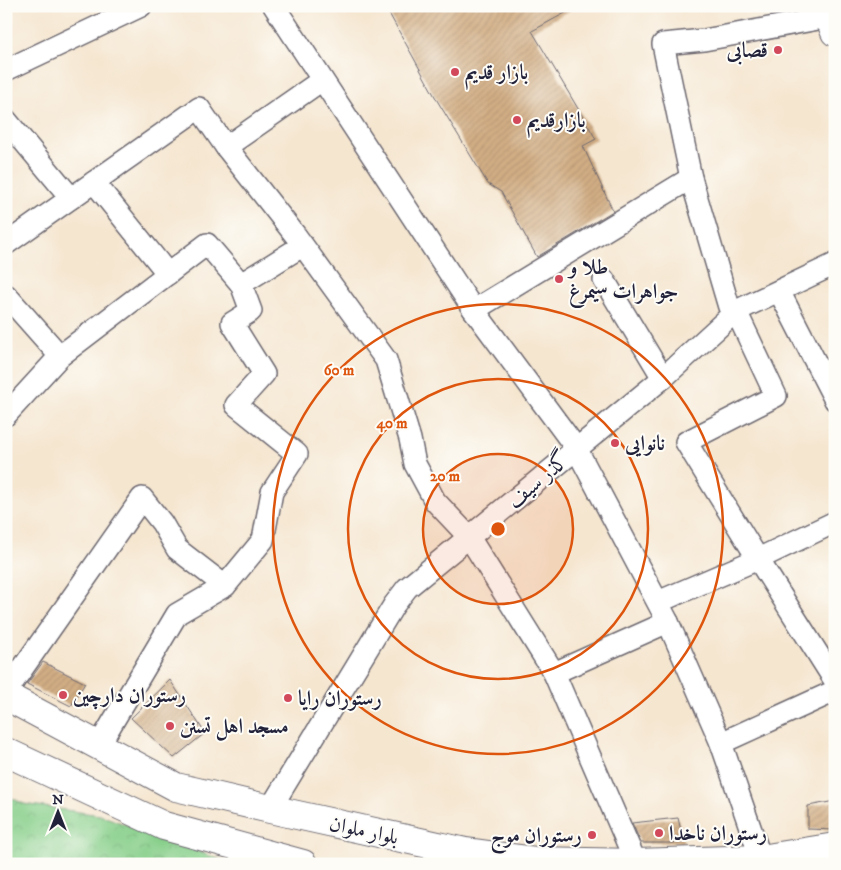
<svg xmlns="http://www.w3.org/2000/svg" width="841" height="870" font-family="'IM FELL DW Pica',Amiri,serif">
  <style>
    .park { fill: url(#park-crowns); stroke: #547862 }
    .building { fill: url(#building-hatch) }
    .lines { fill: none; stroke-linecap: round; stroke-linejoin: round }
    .street-casing { stroke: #6c676f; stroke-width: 24 }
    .secondary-casing { stroke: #6c676f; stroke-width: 30 }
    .street { stroke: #fff; stroke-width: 21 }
    .secondary { stroke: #fff; stroke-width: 28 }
    .ring { fill: none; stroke: #de560e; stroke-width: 2.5 }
    .poi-dot { fill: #d1495b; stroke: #fdfcf7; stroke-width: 2 }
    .labels { text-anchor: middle; stroke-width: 4; stroke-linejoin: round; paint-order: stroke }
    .poi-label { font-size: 21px; font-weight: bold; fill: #22223b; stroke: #fdfcf7; text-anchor: start }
    .street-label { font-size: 21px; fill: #22223b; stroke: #fdfcf7 }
    .centre { fill: #de560e; stroke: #fdfcf7; stroke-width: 2.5 }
    .ring-label { font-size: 15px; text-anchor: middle; font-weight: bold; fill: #de560e; stroke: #fdfcf7; stroke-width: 4; stroke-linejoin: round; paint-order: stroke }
  </style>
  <defs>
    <pattern id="park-crowns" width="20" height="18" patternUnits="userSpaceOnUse" patternTransform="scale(1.25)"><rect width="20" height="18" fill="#87cf8a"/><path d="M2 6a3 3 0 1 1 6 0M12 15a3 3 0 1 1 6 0" fill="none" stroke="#74b178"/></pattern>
    <pattern id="building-hatch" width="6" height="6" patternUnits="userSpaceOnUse" patternTransform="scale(1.25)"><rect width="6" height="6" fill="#d2ae84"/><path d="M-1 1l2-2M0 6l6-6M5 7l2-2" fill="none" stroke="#b49573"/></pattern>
  </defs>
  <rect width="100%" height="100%" fill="#fdfcf7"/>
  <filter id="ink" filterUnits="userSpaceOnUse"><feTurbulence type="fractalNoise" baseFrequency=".02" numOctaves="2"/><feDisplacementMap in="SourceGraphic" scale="10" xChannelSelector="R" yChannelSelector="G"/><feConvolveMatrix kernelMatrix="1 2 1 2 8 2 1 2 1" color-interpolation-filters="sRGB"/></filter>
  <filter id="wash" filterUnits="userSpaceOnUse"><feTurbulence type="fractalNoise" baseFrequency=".0096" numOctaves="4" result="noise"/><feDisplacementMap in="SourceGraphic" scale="20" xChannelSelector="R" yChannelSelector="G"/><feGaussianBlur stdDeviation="1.12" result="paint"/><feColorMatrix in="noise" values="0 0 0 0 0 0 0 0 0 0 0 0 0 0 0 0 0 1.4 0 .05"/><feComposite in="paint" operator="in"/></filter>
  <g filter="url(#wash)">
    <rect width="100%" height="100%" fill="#f5e6d0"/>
    <polygon class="park" points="6,795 24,804 100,815 232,864 6,864"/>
    <g id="blocks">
      <g class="building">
        <polygon points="385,6 578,6 532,31 596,139 583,146 613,211 537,257 501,192 488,184 438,102"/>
        <polygon points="43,662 85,683 71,706 27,684"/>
        <polygon points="170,680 205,733 174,758 131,718"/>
        <polygon points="835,801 835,830 808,829 808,806"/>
        <polygon points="678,818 684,843 641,843 632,823"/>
      </g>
    </g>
  </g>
  <g filter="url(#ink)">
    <use href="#blocks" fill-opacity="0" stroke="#6c676f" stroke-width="1"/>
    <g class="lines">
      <defs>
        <g id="street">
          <polyline points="274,6 471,306 576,448 668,622 721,743"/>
          <polyline points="6,70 141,6"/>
          <polyline points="6,120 71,198"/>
          <polyline points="226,147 296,236 386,360 410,439 415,464 435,501 469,537 554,673 636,863"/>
          <polyline points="691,178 663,44 704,40 829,17"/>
          <polyline points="94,182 168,274"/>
          <polyline points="6,244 199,108 226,147 322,80"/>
          <polyline points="604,280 663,378"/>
          <polyline points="779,291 835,400"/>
          <polyline points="6,295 60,356"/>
          <polyline points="474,310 691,178 729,307 736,311 776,396 686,442 758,559 658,602"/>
          <polyline points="6,415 60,356 207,244 241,284 302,246"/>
          <polyline points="835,522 758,559 835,681"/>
          <polyline points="554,673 668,622"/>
          <polyline points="6,692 142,498 162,523 177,549 225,586"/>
          <polyline points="99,745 177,614 225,586 263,540 272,492 297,454 236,405 264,374 232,323 251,311 241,284"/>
          <polyline points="270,809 394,605 407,588 663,378 736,311 835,264"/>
          <polyline points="761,859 721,743 835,691"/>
        </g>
        <g id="secondary">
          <polyline points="825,6 835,32"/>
          <polyline points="6,696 176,787 270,809 465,852 535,861 636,863 761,859 835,847"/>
          <polyline points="6,752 164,826 303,864"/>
        </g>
      </defs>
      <use href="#street" class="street-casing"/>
      <use href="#secondary" class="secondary-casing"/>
      <use href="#street" class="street"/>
      <use href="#secondary" class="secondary"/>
    </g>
  </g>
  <circle cx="498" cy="529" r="75" fill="#de560e" fill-opacity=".12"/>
  <g class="ring">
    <circle cx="498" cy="529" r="75"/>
    <circle cx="498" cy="529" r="150"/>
    <circle cx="498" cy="529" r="225"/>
  </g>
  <g class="poi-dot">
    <circle cx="778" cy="50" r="5"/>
    <circle cx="455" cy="72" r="5"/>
    <circle cx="517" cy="120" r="5"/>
    <circle cx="559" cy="279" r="5"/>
    <circle cx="615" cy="443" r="5"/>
    <circle cx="63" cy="695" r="5"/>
    <circle cx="288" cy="698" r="5"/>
    <circle cx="170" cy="726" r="5"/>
    <circle cx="659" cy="833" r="5"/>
    <circle cx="592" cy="835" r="5"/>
  </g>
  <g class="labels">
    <g class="poi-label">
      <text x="768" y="57" text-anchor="end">قصابی</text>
      <text x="465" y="79">بازار قدیم</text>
      <text x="527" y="127">بازارقدیم</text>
      <text x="569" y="274">طلا و<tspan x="569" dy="24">جواهرات سیمرغ</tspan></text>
      <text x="625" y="450">نانوایی</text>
      <text x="73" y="702">رستوران دارچین</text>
      <text x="298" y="705">رستوران رایا</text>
      <text x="180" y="733">مسجد اهل تسنن</text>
      <text x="669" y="840">رستوران ناخدا</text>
      <text x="582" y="842" text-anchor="end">رستوران موج</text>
    </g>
    <g class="street-label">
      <text transform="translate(538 480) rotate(-40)" y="7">گذر سیف</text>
      <text transform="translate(364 830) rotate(12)" y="7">بلوار ملوان</text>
    </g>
  </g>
  <circle cx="498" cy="529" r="8" class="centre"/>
  <g class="ring-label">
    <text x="339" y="375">60 m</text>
    <text x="392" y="428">40 m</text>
    <text x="445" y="481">20 m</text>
  </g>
  <rect width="841" height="870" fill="none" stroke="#fdfcf7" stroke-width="25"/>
  <g transform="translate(58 812)" stroke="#fdfcf7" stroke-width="4" paint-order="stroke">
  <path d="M0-4L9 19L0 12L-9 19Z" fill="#22223b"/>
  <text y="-8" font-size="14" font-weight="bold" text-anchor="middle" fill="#22223b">N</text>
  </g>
</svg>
